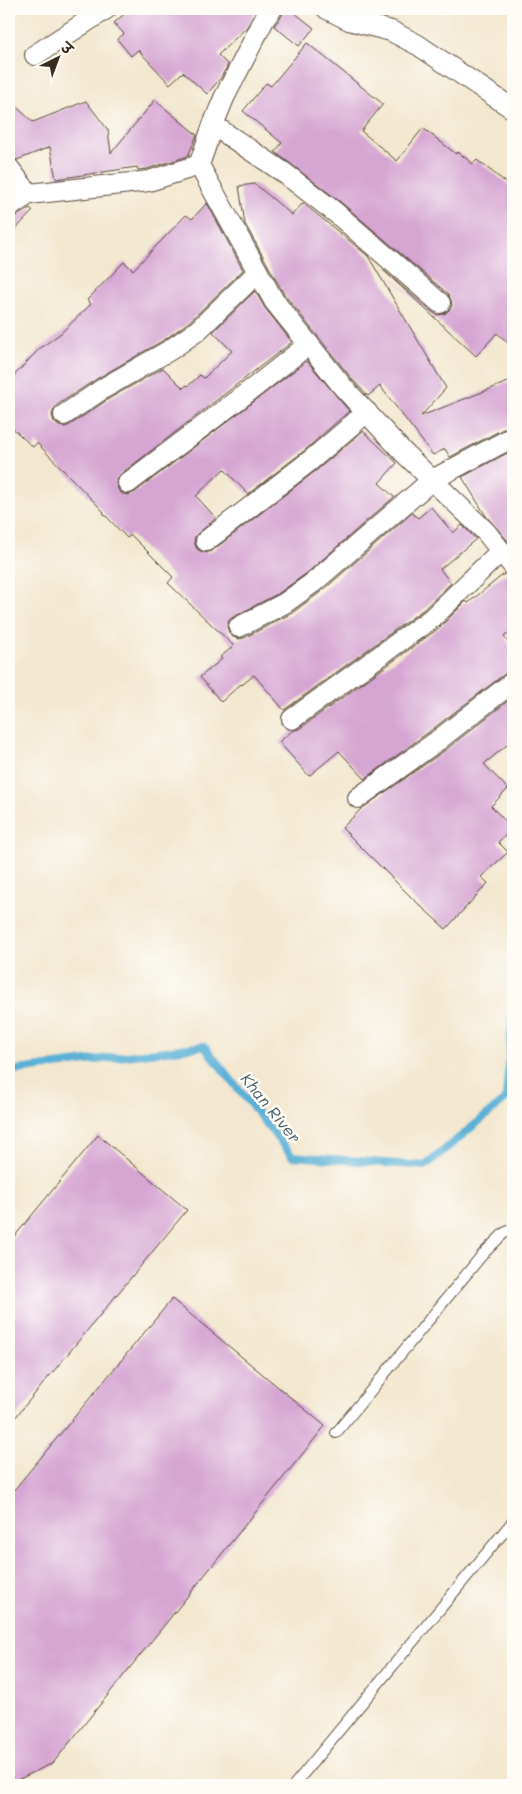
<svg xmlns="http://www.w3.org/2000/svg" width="522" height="1794" font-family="Mali,'Playpen Sans Deva',sans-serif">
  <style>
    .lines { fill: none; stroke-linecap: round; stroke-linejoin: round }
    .stream { stroke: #5ab0d6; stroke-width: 8 }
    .building { fill: #d6a6d3 }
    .lane-casing { stroke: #574639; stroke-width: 12 }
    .street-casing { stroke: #574639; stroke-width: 22 }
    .lane { stroke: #fff; stroke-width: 10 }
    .street { stroke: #fff; stroke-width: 20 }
    .labels { text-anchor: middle; stroke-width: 5; stroke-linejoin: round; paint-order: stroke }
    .water-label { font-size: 16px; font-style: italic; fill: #476068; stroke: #fdfcf7 }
  </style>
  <rect width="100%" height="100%" fill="#fdfcf7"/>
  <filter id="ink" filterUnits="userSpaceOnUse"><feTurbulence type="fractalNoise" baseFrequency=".02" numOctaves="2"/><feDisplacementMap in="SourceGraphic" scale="10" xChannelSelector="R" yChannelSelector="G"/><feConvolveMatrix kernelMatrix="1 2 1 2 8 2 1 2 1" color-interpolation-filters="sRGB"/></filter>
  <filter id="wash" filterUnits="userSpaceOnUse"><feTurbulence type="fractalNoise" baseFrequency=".0096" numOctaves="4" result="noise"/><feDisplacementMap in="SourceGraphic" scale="20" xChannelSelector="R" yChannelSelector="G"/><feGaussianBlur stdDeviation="1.12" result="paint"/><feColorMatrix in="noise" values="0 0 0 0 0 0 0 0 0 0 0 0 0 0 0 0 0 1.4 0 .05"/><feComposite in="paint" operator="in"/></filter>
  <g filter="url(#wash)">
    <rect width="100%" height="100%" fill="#f3e7cf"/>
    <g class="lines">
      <polyline class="stream" points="9,1071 204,1046 292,1156 425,1166 506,1099 513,1011"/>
    </g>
    <g id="blocks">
      <g class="building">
        <polygon points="130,9 257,9 247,27 218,55 228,65 220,79 207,94 183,72 170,84 138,50 131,56 117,39 124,34 114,23"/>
        <polygon points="284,9 290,9 314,28 299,46 274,26 282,16"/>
        <polygon points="307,43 383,104 361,131 397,161 423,128 456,154 458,152 473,164 477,160 513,188 513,347 497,333 476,356 382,269 432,312 437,315 444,314 449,310 452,306 451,300 448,294 343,204 275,152 282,143 243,111 266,83 271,86"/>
        <polygon points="9,100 33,122 86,101 108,130 111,153 155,100 197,135 188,156 147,169 138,170 137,167 56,179 50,147 17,160 9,156"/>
        <polygon points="255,184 292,215 303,203 368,256 446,388 421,416 513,380 513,425 507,427 450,457 445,449 433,455 380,386 368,396 352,379 284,294 245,224 239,186"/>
        <polygon points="207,203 243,270 189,322 164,340 98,378 57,405 54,409 52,415 54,422 59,426 65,427 70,425 110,398 163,368 183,388 187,385 188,386 200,375 204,378 232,351 213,332 255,291 265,308 292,342 121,474 117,478 116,484 119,491 123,494 129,495 135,492 307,361 349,411 304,451 248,494 224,469 196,496 216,518 195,536 194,542 197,549 202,552 207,553 213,550 318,469 363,431 397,463 379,483 394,497 307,573 279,593 233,617 229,620 227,626 229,633 233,637 239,639 244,638 292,613 322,591 412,513 418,518 431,507 453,533 462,525 476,539 440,569 451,583 424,609 284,710 254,675 242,685 241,684 221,702 200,677 222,659 220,657 234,646 168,583 173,577 131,535 127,538 103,513 104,512 37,443 33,447 9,425 9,381 39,349 61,333 91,304 87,300 124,262 133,270 186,215 192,219"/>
        <polygon points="30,208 33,211 9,236 9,219 15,217"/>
        <polygon points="513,450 513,547 486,516 462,477"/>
        <polygon points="504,574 513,578 513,630 504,637 513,649 513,670 506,673 430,731 365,779 339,751 309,776 279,742 292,731 299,729 439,628 466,601 468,603"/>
        <polygon points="513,697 513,740 484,764 508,789 491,806 513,829 498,842 508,852 481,877 488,883 446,929 413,899 342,828 361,809 444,751"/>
        <polygon points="98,1135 187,1210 9,1425 9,1243"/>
        <polygon points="172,1299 325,1426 53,1763 9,1784 9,1496"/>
      </g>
    </g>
  </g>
  <g filter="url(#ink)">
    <use href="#blocks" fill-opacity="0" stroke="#574639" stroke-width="1"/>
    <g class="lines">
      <defs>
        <g id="lane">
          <polyline points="336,1433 483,1254 504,1233 513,1229"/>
          <polyline points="294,1785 513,1521"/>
        </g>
        <g id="street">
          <polyline points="272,9 265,18 224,98 213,125 199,165 274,301 343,387 403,452 486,532 513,566"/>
          <polyline points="327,9 349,20 391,31 418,45 513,109"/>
          <polyline points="35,55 106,9"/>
          <polyline points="213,125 283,172 336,213 440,303"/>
          <polyline points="9,168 29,194"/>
          <polyline points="9,207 29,194 149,181 199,165"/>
          <polyline points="64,415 104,388 170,350 197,331 258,272"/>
          <polyline points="128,483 256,386 309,344"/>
          <polyline points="206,541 311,460 367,412"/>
          <polyline points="239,627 285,603 314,582 432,480 513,437"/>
          <polyline points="292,719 432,618 501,551"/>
          <polyline points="358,798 437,741 513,682"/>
        </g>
      </defs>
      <use href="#lane" class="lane-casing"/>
      <use href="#street" class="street-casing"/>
      <use href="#lane" class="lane"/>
      <use href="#street" class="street"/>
    </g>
  </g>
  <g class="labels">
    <g class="water-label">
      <text transform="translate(271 1108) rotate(51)" y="6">Khan River</text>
    </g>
  </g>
  <rect width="522" height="1794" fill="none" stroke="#fdfcf7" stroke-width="30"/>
  <g transform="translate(58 58) rotate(42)" stroke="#fdfcf7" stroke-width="4" paint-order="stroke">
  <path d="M0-4L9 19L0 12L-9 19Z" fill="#3b2a1e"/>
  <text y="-8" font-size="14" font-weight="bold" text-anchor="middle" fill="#3b2a1e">उ</text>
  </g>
</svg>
